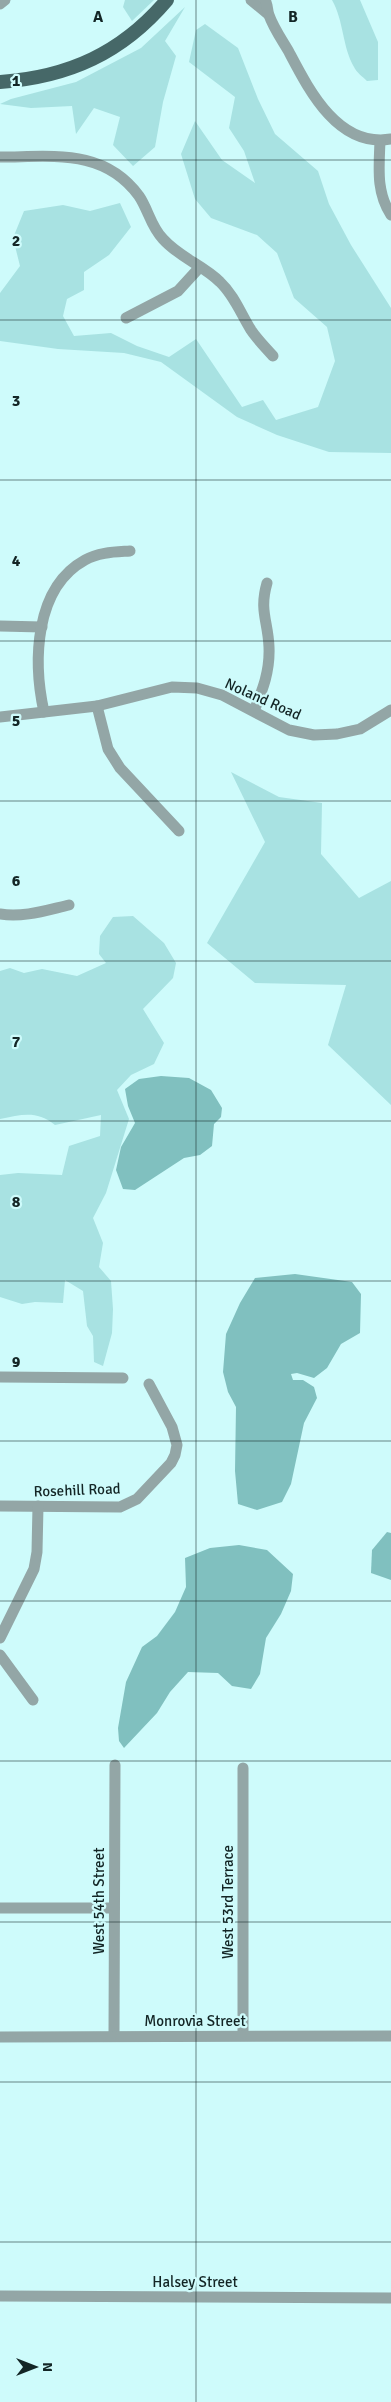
<svg xmlns="http://www.w3.org/2000/svg" width="391" height="2402" font-family="Signika,sans-serif">
  <style>
    .green { fill: #a8e2e2 }
    .water { fill: #80c0bf }
    .lines { fill: none; stroke-linecap: round; stroke-linejoin: round }
    .minor { stroke: #93a6a6; stroke-width: 11 }
    .major { stroke: #466868; stroke-width: 14 }
    .grid { fill: none; stroke: #132525; stroke-width: 1; stroke-opacity: 0.55 }
    .labels { text-anchor: middle; stroke-width: 4.5; stroke-linejoin: round; paint-order: stroke }
    .street-label { font-size: 15px; fill: #132525; stroke: #cefbfb }
    .grid-label { font-size: 16px; text-anchor: middle; font-weight: bold; fill: #132525; stroke: #cefbfb; stroke-width: 4.5; stroke-linejoin: round; paint-order: stroke }
  </style>
  <rect width="100%" height="100%" fill="#cefbfb"/>
  <g class="green">
    <polygon points="125,0 154,0 132,21 123,7"/>
    <path d="M 332,0 L 360,0 L 378,42 L 378,80 L 367,81 C 363,77 356,72 354,67 C 342,46 344,21 332,0 Z"/>
    <polygon points="185,7 165,41 176,56 163,102 155,147 133,166 113,145 120,117 94,108 76,134 72,106 31,108 0,104 11,99 76,82 141,48"/>
    <polygon points="205,24 238,48 258,99 275,134 318,171 329,204 351,245 391,308 391,453 329,452 277,435 237,417 161,362 124,353 58,349 0,341 0,293 20,266 13,238 24,211 63,205 90,211 120,203 131,227 109,255 84,272 84,290 67,299 63,316 74,336 111,333 137,346 169,357 196,339 242,407 263,400 276,420 318,407 335,361 327,327 294,298 277,253 257,235 211,218 195,199 181,154 195,121 222,160 255,183 244,151 229,128 235,97 189,62 196,30"/>
    <polygon points="231,772 279,797 322,803 321,854 359,898 391,881 391,1105 328,1045 346,985 255,983 207,943 265,842"/>
    <path d="M 133,916 L 164,943 L 176,963 L 173,978 L 143,1009 L 164,1043 L 154,1064 L 131,1075 L 117,1090 L 129,1119 L 106,1193 L 93,1218 L 103,1243 L 99,1267 L 111,1281 L 113,1309 L 112,1333 L 103,1366 L 94,1362 L 93,1336 L 87,1326 L 83,1291 L 65,1280 L 63,1303 L 35,1302 L 22,1304 L 0,1297 L 0,1175 L 18,1173 L 62,1175 L 69,1146 L 100,1136 L 101,1115 L 55,1125 C 36,1110 22,1115 0,1119 L 0,971 L 10,968 L 24,973 L 42,969 L 77,976 L 106,963 L 99,954 L 100,936 L 113,917 Z"/>
  </g>
  <g class="water">
    <polygon points="161,1076 189,1078 211,1090 222,1108 221,1117 214,1124 212,1146 200,1155 184,1158 135,1190 123,1189 116,1170 121,1147 135,1123 128,1106 125,1089 139,1079"/>
    <polygon points="295,1274 352,1282 361,1294 360,1333 341,1344 327,1368 314,1378 297,1373 291,1374 293,1380 303,1380 314,1387 317,1398 304,1423 291,1484 282,1502 257,1510 238,1504 235,1471 236,1407 228,1392 223,1372 226,1334 240,1303 255,1278"/>
    <polygon points="387,1532 391,1533 391,1580 371,1573 372,1550"/>
    <polygon points="239,1545 267,1550 293,1574 291,1591 281,1614 266,1638 260,1674 251,1689 232,1686 218,1673 188,1672 170,1692 157,1713 124,1748 119,1741 118,1728 126,1682 142,1647 157,1636 175,1612 186,1587 185,1558 210,1548"/>
  </g>
  <g class="lines">
    <g class="minor">
      <polyline points="251,0 268,14"/>
      <path d="M 265,0 C 268,5 267,10 269,15 C 273,27 282,40 289,52 C 309,90 338,148 391,139"/>
      <polyline points="0,4 5,0"/>
      <path d="M 380,141 C 379,168 376,192 391,215"/>
      <path d="M 0,157 C 52,157 104,148 139,196 C 148,209 151,227 163,239 C 180,258 203,265 220,282 C 234,295 241,314 251,330 C 257,339 265,347 273,356"/>
      <polyline points="126,318 178,291 199,268"/>
      <polyline points="0,626 42,627"/>
      <polyline points="97,706 108,749 120,768 179,831"/>
      <path d="M 254,711 C 263,689 270,671 269,647 C 268,621 259,611 267,583"/>
      <path d="M 44,712 C 33,662 34,588 85,560 C 99,552 116,552 130,551"/>
      <polyline points="0,717 97,706 172,687 197,688 222,695 289,730 314,735 337,734 360,729 391,710"/>
      <path d="M 0,914 C 23,918 47,910 69,905"/>
      <polyline points="0,1377 123,1378"/>
      <polyline points="0,1506 120,1507 137,1499 171,1463 175,1455 177,1445 172,1427 149,1384"/>
      <polyline points="0,1638 34,1569 37,1552 38,1506"/>
      <polyline points="0,1655 33,1700"/>
      <polyline points="0,1908 114,1908"/>
      <polyline points="243,2035 243,1768"/>
      <polyline points="114,2036 115,1765"/>
      <polyline points="0,2037 391,2036"/>
      <polyline points="0,2296 391,2298"/>
    </g>
    <path class="major" d="M 0,82 C 69,77 122,53 167,0"/>
  </g>
  <path class="grid" d="M 196,0 L 196,2402M 0,160 L 391,160M 0,320 L 391,320M 0,480 L 391,480M 0,641 L 391,641M 0,801 L 391,801M 0,961 L 391,961M 0,1121 L 391,1121M 0,1281 L 391,1281M 0,1441 L 391,1441M 0,1601 L 391,1601M 0,1761 L 391,1761M 0,1922 L 391,1922M 0,2082 L 391,2082M 0,2242 L 391,2242"/>
  <g class="labels">
    <g class="street-label">
      <text transform="translate(263 699) rotate(24)" y="5">Noland Road</text>
      <text transform="translate(77 1490) rotate(-2)" y="5">Rosehill Road</text>
      <text transform="translate(99 1901) rotate(-90)" y="5">West 54th Street</text>
      <text transform="translate(228 1902) rotate(-90)" y="5">West 53rd Terrace</text>
      <text x="195" y="2026">Monrovia Street</text>
      <text x="195" y="2287">Halsey Street</text>
    </g>
  </g>
  <g class="grid-label">
    <text x="98" y="22">A</text>
    <text x="293" y="22">B</text>
    <text x="16" y="86">1</text>
    <text x="16" y="246">2</text>
    <text x="16" y="406">3</text>
    <text x="16" y="566">4</text>
    <text x="16" y="726">5</text>
    <text x="16" y="886">6</text>
    <text x="16" y="1047">7</text>
    <text x="16" y="1207">8</text>
    <text x="16" y="1367">9</text>
  </g>
  <g transform="translate(35 2367) rotate(90)" stroke="#cefbfb" stroke-width="4" paint-order="stroke">
  <path d="M0-4L9 19L0 12L-9 19Z" fill="#132525"/>
  <text y="-8" font-size="14" font-weight="bold" text-anchor="middle" fill="#132525">N</text>
  </g>
</svg>
